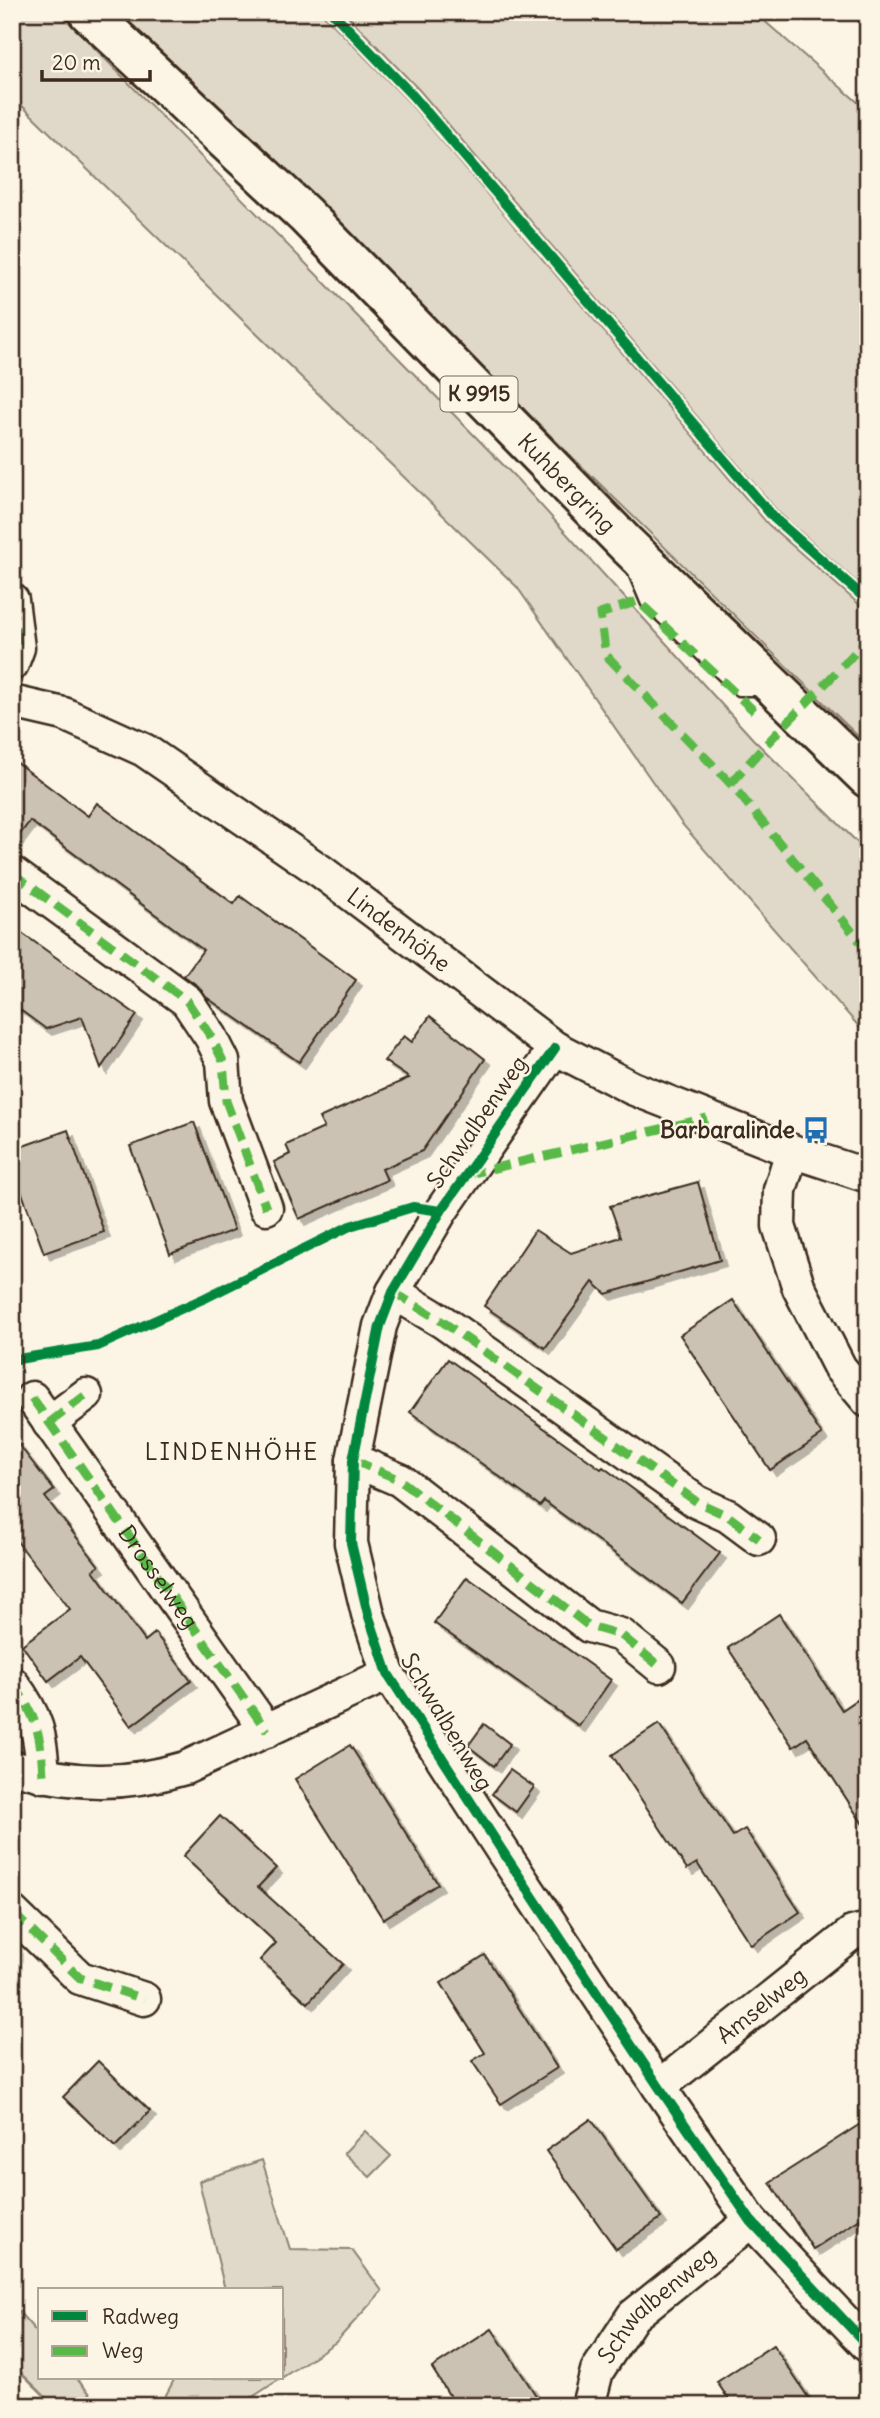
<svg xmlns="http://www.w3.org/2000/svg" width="880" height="2418" font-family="Delius,sans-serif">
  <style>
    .green { fill: #e0d8c8; stroke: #8e8173; stroke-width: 2 }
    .building { fill: #ccc2b3; stroke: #3b2a1e; stroke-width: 2; filter: url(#shadow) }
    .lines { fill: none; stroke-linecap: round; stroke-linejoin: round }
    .lane-casing { stroke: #3b2a1e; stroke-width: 21 }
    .street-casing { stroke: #3b2a1e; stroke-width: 37 }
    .primary-casing { stroke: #3b2a1e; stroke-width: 44 }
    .lane { stroke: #fcf5e5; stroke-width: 16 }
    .street { stroke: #fcf5e5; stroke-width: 32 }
    .primary { stroke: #fcf5e5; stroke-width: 38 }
    .quiet { stroke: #58b947; stroke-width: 9; stroke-dasharray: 18 9; stroke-linecap: butt }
    .cycleway-casing { stroke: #fcf5e5; stroke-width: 15 }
    .cycleway { stroke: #00873e; stroke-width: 10 }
    .labels { text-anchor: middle; stroke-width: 5; stroke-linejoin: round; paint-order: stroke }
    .shield { fill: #fcf5e5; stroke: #75675a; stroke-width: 2 }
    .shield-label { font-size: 21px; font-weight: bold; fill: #3b2a1e }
    .street-label { font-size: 23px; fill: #3b2a1e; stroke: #fcf5e5 }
    .poi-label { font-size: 23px; font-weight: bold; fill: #3b2a1e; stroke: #fcf5e5; text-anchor: end }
    .neighbourhood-label { font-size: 24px; letter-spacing: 2px; fill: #3b2a1e; stroke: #fcf5e5 }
  </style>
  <defs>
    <filter id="shadow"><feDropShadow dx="6" dy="6" stdDeviation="0" flood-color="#0004"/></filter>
  </defs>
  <rect width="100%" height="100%" fill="#fcf5e5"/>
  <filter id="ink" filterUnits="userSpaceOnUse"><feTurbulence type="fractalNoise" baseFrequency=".0143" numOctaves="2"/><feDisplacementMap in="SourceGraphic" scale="14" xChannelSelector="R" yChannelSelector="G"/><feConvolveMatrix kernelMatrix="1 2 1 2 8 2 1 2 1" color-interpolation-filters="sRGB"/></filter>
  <g filter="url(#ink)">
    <g class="green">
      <polygon points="12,12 58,12 67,20 517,479 753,739 868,853 868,1037 682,824 517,587 12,96"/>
      <polygon points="117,12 321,12 408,101 768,524 868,612 868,746"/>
      <polygon points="344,12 754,12 868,111 868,504 858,514 868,523 868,592 779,513 420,91"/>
      <polygon points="365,2131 391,2156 370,2177 344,2153"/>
      <polygon points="262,2160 290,2249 352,2250 382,2291 336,2342 239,2406 160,2406 175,2378 282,2378 282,2290 225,2290 199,2181"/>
      <polygon points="12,2304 40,2336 40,2378 76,2378 101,2406 55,2406 12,2364"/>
    </g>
    <g class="building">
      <polygon points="12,759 88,816 97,803 234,904 240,896 356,980 299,1062 206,997 198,986 184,976 203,950 30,821 12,845"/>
      <polygon points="12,926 137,1015 101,1068 82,1017 46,1029 12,1004"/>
      <polygon points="430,1016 485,1059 422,1151 382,1169 387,1180 299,1219 274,1162 290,1154 286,1145 324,1128 319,1118 409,1078 384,1061 404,1036 412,1042"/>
      <polygon points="194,1122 234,1230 170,1254 130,1146"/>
      <polygon points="68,1130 104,1232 44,1253 12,1166 12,1150"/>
      <polygon points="698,1182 720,1260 606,1294 593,1282 545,1348 484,1306 535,1230 571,1253 621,1237 610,1206"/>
      <polygon points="733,1300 822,1435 770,1470 680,1335"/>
      <polygon points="448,1359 601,1469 603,1467 720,1553 682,1603 544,1501 540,1506 410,1412"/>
      <polygon points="12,1436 54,1490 45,1497 99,1566 93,1570 145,1641 155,1633 191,1681 131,1726 80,1657 48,1681 22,1645 70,1609 12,1535"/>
      <polygon points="467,1577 611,1680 579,1726 434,1623"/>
      <polygon points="779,1614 842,1710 857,1700 868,1716 868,1832 807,1738 793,1747 728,1648"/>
      <polygon points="484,1724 510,1744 494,1766 468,1746"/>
      <polygon points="659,1724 733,1836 745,1829 800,1912 751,1945 697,1863 687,1869 612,1755"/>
      <polygon points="350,1745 438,1884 383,1919 295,1779"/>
      <polygon points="510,1770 534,1787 516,1812 492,1794"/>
      <polygon points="220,1816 276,1868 258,1887 343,1964 308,2003 260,1960 276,1943 183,1856"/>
      <polygon points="485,1955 557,2068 501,2104 472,2061 485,2053 441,1983"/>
      <polygon points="98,2061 150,2111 115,2147 63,2097"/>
      <polygon points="591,2119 661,2218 616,2249 546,2151"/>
      <polygon points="868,2119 868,2214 813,2249 770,2182"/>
      <polygon points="492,2329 543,2406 456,2406 432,2368"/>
      <polygon points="773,2345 814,2406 733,2406 717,2382"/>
    </g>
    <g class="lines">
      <defs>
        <polyline id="lane" points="636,570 649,601 739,687 768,687"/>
        <g id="street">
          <polyline points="12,600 18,648 12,664"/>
          <path id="s1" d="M 12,702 L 64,714 L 144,750 L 322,872 L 555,1048 L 632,1088 L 792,1151 L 868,1176"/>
          <polyline points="12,873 187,1001 211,1037 223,1061 226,1101 266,1208"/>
          <polyline points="555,1048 441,1211 393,1292 380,1326 353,1460 351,1543 368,1614 388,1674 501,1849 659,2087 751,2221 868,2346"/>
          <polyline points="792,1151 780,1190 779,1226 799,1288 840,1368 868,1401"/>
          <polyline points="393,1292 443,1322 697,1502 728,1516 759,1539"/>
          <polyline points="32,1398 267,1731"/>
          <polyline points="49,1423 86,1395"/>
          <polyline points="353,1460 400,1480 589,1626 621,1635 659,1666"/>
          <path d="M 12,1683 C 37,1716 41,1735 43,1776"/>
          <path d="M 12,1767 C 72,1785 125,1786 185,1768 L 388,1674"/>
          <polyline points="12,1912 80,1978 144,1999"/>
          <path id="s2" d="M 659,2087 L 852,1933 L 868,1929"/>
          <path id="s3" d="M 588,2406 L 597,2371 L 633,2316 L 751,2221"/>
        </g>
        <g id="primary">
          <path id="s4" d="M 88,12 L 305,215 L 626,544 L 868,778"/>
        </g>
      </defs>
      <use href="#lane" class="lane-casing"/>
      <use href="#street" class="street-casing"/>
      <use href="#primary" class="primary-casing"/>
      <use href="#lane" class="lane"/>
      <use href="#street" class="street"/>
      <use href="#primary" class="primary"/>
      <g class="quiet">
        <polyline points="12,600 18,648 12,664"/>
        <polyline points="754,711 638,601 600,614 606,655 731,784 868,951"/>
        <path d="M 731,784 C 773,733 824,688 868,638"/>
        <polyline points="12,873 187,1001 211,1037 223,1061 226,1101 266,1208"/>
        <polyline points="465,1175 707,1118"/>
        <polyline points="393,1292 443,1322 697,1502 728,1516 759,1539"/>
        <path id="s5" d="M 32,1398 L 267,1731"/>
        <polyline points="49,1423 86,1395"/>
        <polyline points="353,1460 400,1480 589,1626 621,1635 659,1666"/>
        <path d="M 12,1683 C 37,1716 41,1735 43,1776"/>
        <polyline points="12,1912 80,1978 144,1999"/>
      </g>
      <defs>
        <g id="cycleway">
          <polyline points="332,12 413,96 774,518 868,601"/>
          <polyline points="555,1048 441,1211 393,1292 380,1326 353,1460 351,1543 368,1614 388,1674 501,1849 659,2087 751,2221 868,2346"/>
          <polyline points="12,1360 98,1346 205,1298 350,1226 413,1207 441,1211"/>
        </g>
      </defs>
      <use href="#cycleway" class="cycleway-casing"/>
      <use href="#cycleway" class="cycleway"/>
    </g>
  </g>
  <defs>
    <symbol id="bus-bare" viewBox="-9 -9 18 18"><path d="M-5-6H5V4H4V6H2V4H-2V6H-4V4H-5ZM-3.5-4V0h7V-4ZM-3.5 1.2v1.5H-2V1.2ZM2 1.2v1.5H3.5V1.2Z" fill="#1f6fb2" stroke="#fcf5e5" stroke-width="2.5" paint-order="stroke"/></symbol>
  </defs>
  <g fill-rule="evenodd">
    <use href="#bus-bare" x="797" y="1111" width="38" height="38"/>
  </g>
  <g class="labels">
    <rect class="shield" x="440.5" y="376.5" width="77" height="35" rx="5"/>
    <g class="shield-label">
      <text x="479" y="401">K 9915</text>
    </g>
    <g class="street-label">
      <text dy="8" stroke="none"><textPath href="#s4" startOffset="672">Kuhbergring</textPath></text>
      <text dy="8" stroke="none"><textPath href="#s1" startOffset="453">Lindenhöhe</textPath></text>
      <text transform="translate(477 1122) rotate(-55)" y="8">Schwalbenweg</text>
      <text dy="8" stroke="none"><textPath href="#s5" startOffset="219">Drosselweg</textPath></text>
      <text transform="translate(447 1722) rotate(59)" y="8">Schwalbenweg</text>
      <text dy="8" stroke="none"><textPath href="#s2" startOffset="131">Amselweg</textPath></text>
      <text dy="8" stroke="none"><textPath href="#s3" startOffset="126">Schwalbenweg</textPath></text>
    </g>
    <g class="poi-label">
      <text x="795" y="1138">Barbaralinde</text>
    </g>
    <g class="neighbourhood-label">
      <text x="232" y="1460">LINDENHÖHE</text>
    </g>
  </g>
  <rect width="880" height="2418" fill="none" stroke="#fcf5e5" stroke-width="42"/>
  <rect x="21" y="21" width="838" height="2376" fill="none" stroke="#3b2a1e" stroke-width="2.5" filter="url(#ink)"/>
  <rect x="38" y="2288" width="245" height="91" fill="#fcf5e5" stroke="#afa495" stroke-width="2"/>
  <rect x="52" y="2311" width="35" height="10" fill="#00873e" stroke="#afa495" stroke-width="2"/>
  <text x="102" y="2324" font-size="21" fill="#3b2a1e">Radweg</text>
  <rect x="52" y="2346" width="35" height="10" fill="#58b947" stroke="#afa495" stroke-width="2"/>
  <text x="102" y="2358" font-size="21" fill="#3b2a1e">Weg</text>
  <path d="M42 70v10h108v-10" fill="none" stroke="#3b2a1e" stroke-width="3.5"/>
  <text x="52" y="70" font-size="21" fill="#3b2a1e" stroke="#fcf5e5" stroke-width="5" paint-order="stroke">20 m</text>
</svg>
